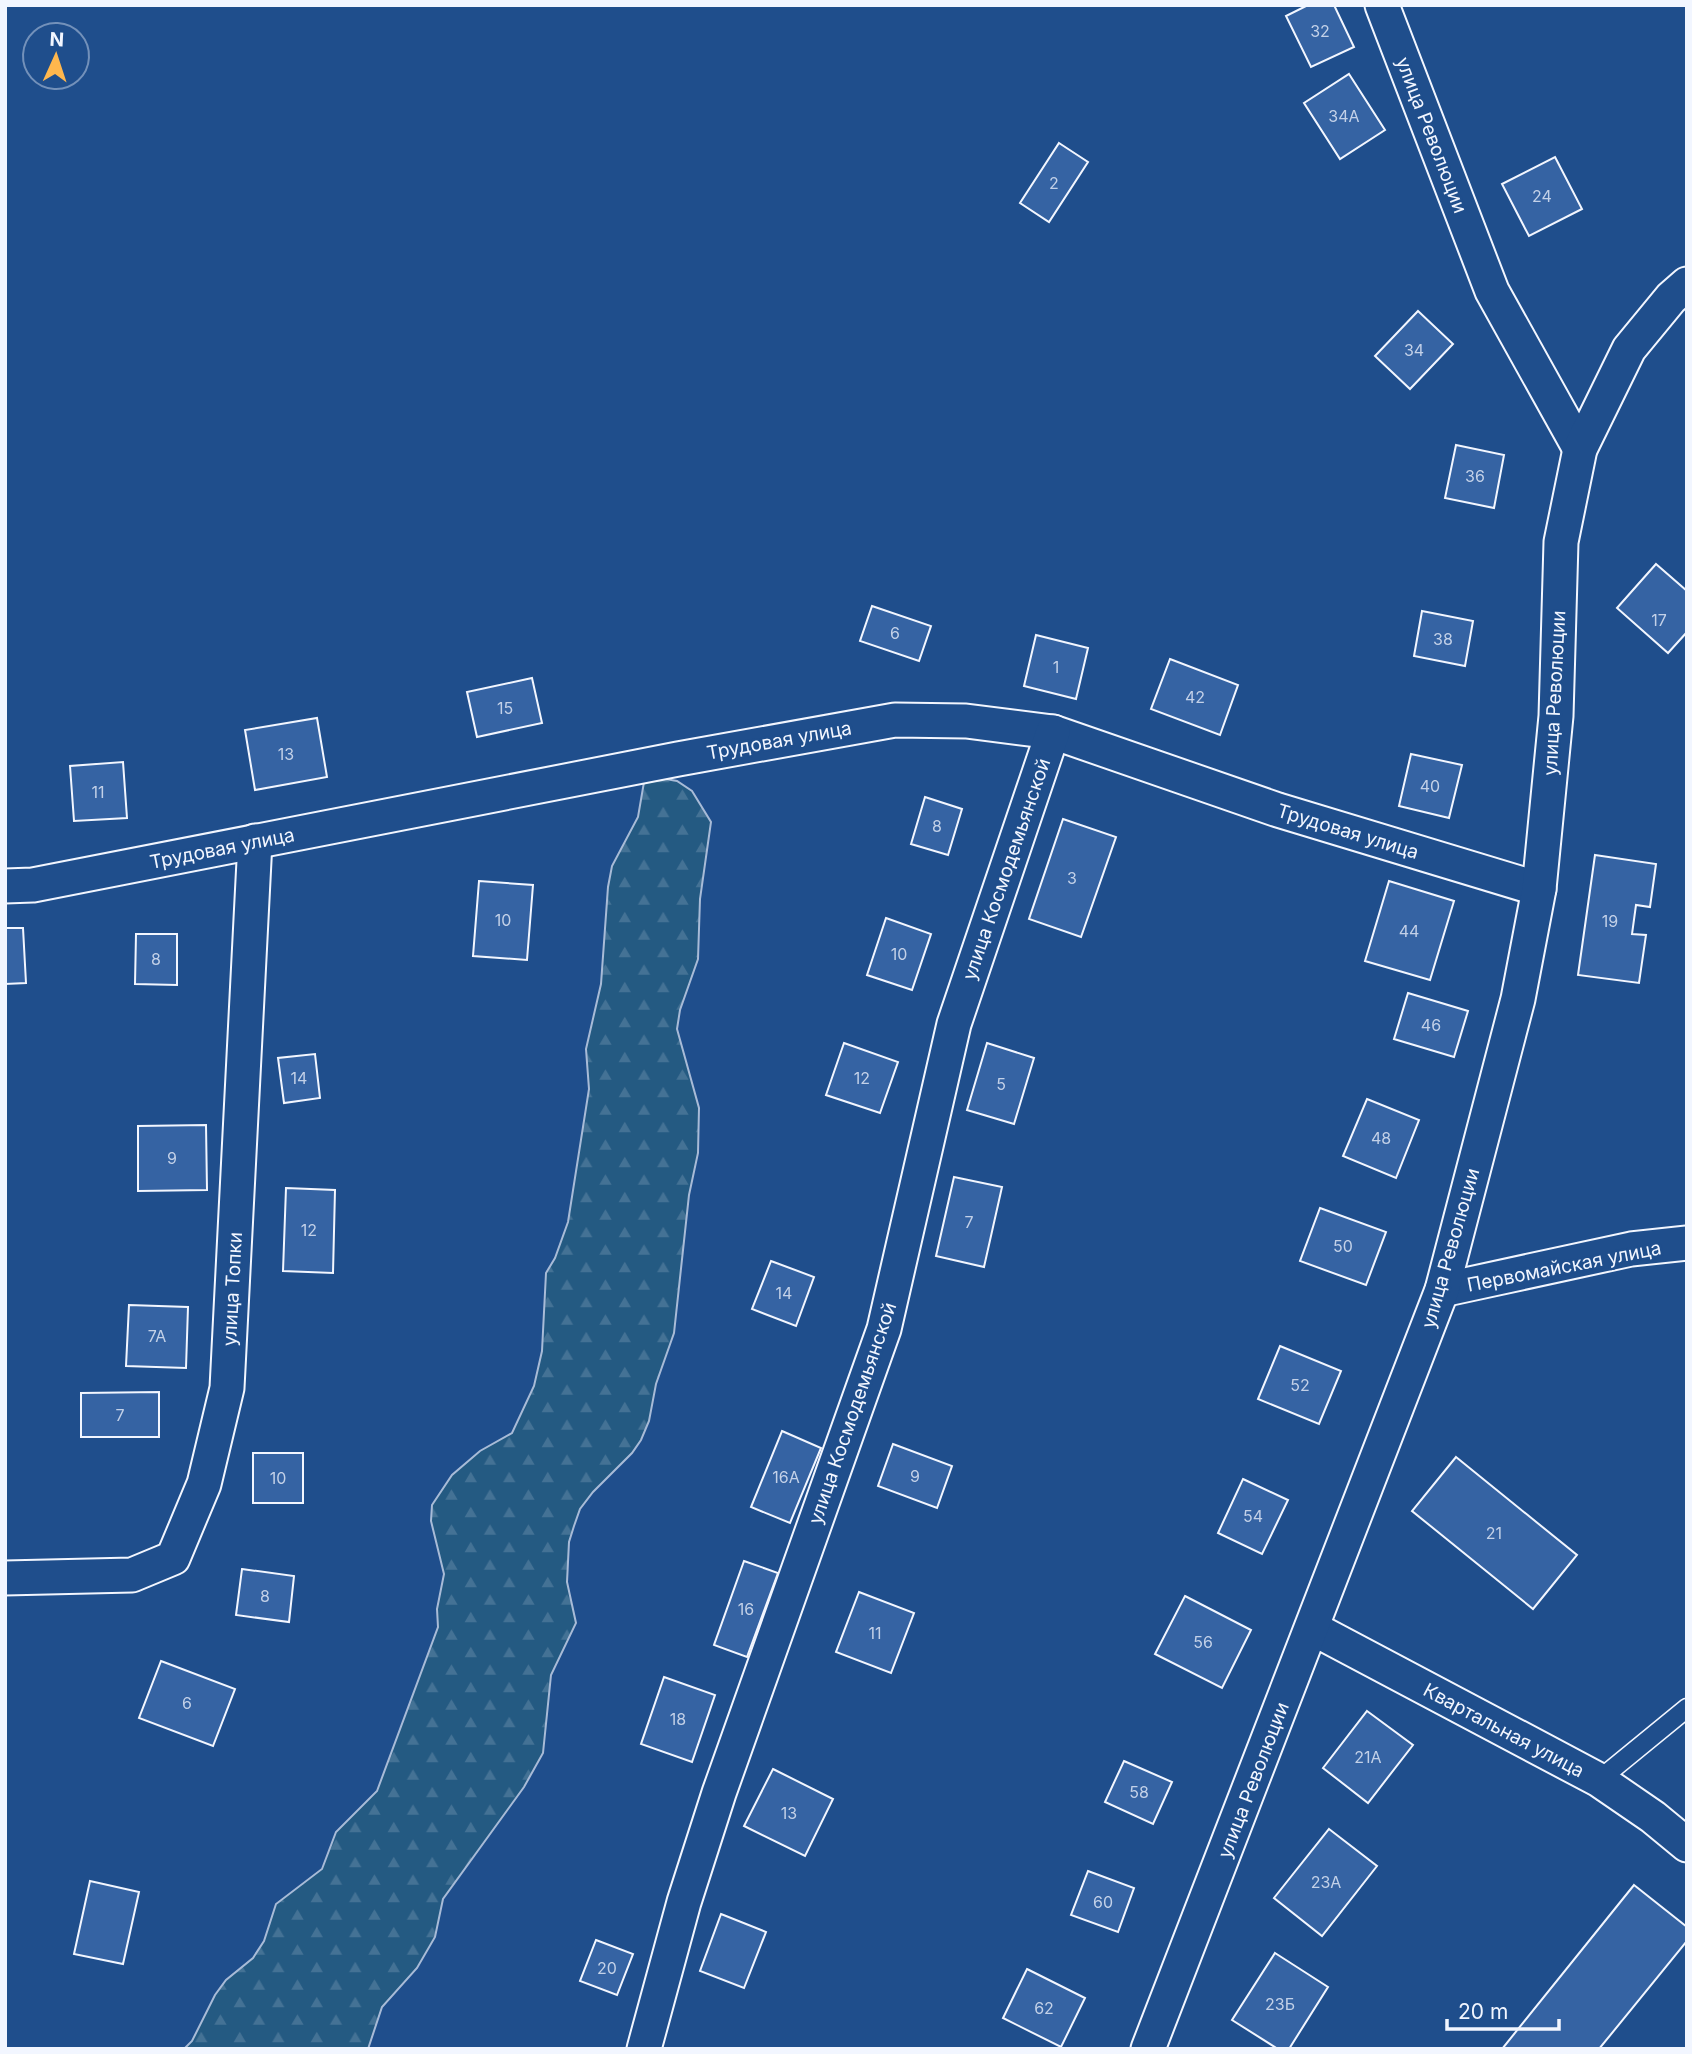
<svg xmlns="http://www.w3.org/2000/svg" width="1692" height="2054" font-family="Inter,sans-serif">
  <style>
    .forest { fill: url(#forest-firs); stroke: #a8bbd7; stroke-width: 2 }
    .building { fill: #3563a3; stroke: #f2f6ff; stroke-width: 2 }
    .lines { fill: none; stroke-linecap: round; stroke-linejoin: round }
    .lane-casing { stroke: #f2f6ff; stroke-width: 21 }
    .street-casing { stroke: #f2f6ff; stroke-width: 37 }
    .lane { stroke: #1f4e8c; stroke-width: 18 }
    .street { stroke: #1f4e8c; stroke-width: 33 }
    .labels { text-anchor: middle; stroke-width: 5; stroke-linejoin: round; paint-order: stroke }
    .number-label { font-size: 16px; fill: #c3d1e8 }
    .street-label { font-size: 19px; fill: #f2f6ff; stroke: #1f4e8c }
  </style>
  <defs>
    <pattern id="forest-firs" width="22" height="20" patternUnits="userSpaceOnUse" patternTransform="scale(1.75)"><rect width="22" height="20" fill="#245a82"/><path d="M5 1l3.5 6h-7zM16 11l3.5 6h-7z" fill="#447295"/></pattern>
  </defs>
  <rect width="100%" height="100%" fill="#1f4e8c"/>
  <polygon class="forest" points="660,778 677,781 692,791 711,822 700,899 698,959 680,1010 677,1029 699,1108 698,1153 689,1195 674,1333 656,1384 649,1421 641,1440 632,1453 593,1492 580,1509 574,1526 569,1542 567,1582 576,1623 551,1675 543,1753 524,1787 443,1899 435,1937 417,1968 382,2007 368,2049 184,2049 192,2041 215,1995 226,1980 253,1958 264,1941 276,1904 322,1869 336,1832 377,1791 438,1627 437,1609 444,1574 431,1521 432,1505 452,1475 480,1451 512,1433 534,1386 542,1351 546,1273 555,1258 568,1222 589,1089 586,1049 601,984 608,887 612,866 638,817 644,782"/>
  <g class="building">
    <polygon points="1308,5 1334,5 1354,47 1311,67 1286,16"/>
    <polygon points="1349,74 1385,130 1340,159 1304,103"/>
    <polygon points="1059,143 1088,162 1049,222 1020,203"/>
    <polygon points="1555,157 1582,209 1529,236 1502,184"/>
    <polygon points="1418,311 1453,344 1410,389 1375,356"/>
    <polygon points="1456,445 1504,455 1494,508 1445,498"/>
    <polygon points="1656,564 1687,591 1687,632 1668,653 1617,608"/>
    <polygon points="872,606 931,626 919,661 860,641"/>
    <polygon points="1422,611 1473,621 1465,666 1414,656"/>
    <polygon points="1036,635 1088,648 1076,699 1024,686"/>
    <polygon points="1170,659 1238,685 1220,735 1151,709"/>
    <polygon points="532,678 542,723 477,737 467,692"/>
    <polygon points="317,718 327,777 255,790 245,730"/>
    <polygon points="1411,754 1462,765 1449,818 1399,806"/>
    <polygon points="123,762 127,818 74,821 70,766"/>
    <polygon points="925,797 962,809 948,855 911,844"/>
    <polygon points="1063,819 1116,837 1081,937 1029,919"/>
    <polygon points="1595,855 1656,864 1650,907 1636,905 1632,934 1646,935 1639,983 1578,975"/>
    <polygon points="479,881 533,885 527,960 473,956"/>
    <polygon points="1389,881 1454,901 1430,980 1365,961"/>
    <polygon points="886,918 931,934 912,990 867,975"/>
    <polygon points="5,928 23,928 26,983 5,984"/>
    <polygon points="136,934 177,934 177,985 135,984"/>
    <polygon points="1408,993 1468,1011 1454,1057 1394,1039"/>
    <polygon points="844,1043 898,1062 880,1113 826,1095"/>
    <polygon points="987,1043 1034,1058 1014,1124 967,1110"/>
    <polygon points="315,1054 320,1098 284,1103 278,1058"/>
    <polygon points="1367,1099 1419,1120 1396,1178 1343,1156"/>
    <polygon points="206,1125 207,1190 138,1191 138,1126"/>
    <polygon points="954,1177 1002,1187 984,1267 936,1256"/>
    <polygon points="286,1188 335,1190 333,1273 283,1271"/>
    <polygon points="1320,1208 1386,1232 1366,1285 1300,1261"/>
    <polygon points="771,1261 814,1277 796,1326 752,1309"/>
    <polygon points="129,1305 188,1307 186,1368 126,1366"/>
    <polygon points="1280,1346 1341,1371 1319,1424 1258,1399"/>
    <polygon points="159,1392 159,1437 81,1437 81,1393"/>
    <polygon points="782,1431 821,1448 790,1523 751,1507"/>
    <polygon points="893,1444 952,1466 937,1508 878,1486"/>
    <rect x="253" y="1453" width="50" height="50"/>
    <polygon points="1456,1457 1577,1555 1533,1609 1412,1511"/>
    <polygon points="1243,1479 1288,1500 1262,1554 1218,1533"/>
    <polygon points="744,1561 778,1573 747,1657 714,1645"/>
    <polygon points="242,1569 294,1576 289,1622 236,1615"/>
    <polygon points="859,1592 914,1613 891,1673 836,1652"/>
    <polygon points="1185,1596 1251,1630 1222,1688 1155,1654"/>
    <polygon points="161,1661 235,1689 213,1746 139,1718"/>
    <polygon points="664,1677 715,1695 692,1762 641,1744"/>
    <polygon points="1367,1711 1413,1745 1368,1803 1323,1768"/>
    <polygon points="1124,1761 1172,1782 1153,1824 1105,1802"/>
    <polygon points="773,1769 833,1799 805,1856 744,1826"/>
    <polygon points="1329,1829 1377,1866 1322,1936 1274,1898"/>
    <polygon points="1088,1871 1134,1888 1118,1932 1071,1915"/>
    <polygon points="90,1881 139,1892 123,1964 74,1954"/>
    <polygon points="1634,1885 1687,1927 1687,1941 1599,2049 1502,2049"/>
    <polygon points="721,1914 766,1932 744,1988 700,1971"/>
    <polygon points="596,1940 633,1954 617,1995 580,1981"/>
    <polygon points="1275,1953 1328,1987 1289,2049 1278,2049 1232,2020"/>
    <polygon points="1027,1969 1085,1998 1061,2047 1003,2018"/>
  </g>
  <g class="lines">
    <defs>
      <polyline id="lane" points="1599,1780 1687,1708"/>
      <g id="street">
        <polyline points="1382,5 1492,291 1580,449"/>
        <polyline points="5,886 33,885 678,759 895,720 966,721 1053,732 1278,810 1539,889"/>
        <polyline points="1442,1290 1631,1249 1687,1243"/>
        <polyline points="5,1578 132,1575 173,1558 204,1484 227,1388 255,841"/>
        <polyline points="1312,1628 1599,1780 1653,1817 1687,1845"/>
        <polyline points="644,2049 684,1902 719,1793 884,1329 954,1024 1053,732"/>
        <polyline points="1148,2049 1442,1290 1518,999 1539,889 1556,716 1561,542 1580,449 1629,349 1671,298 1687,284"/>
      </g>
    </defs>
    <use href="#lane" class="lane-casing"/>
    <use href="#street" class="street-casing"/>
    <use href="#lane" class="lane"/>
    <use href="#street" class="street"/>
  </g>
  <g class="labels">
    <g class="number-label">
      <text x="1320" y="37">32</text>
      <text x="1344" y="122">34А</text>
      <text x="1054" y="189">2</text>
      <text x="1542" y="202">24</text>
      <text x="1414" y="356">34</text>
      <text x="1475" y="482">36</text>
      <text x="1659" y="626">17</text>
      <text x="895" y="639">6</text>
      <text x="1443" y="645">38</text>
      <text x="1056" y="673">1</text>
      <text x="1195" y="703">42</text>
      <text x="505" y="714">15</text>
      <text x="286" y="760">13</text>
      <text x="1430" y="792">40</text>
      <text x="98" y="798">11</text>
      <text x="937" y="832">8</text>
      <text x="1072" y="884">3</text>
      <text x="503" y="926">10</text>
      <text x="1610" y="927">19</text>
      <text x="1409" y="937">44</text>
      <text x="899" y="960">10</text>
      <text x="156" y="965">8</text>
      <text x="1431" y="1031">46</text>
      <text x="299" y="1084">14</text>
      <text x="862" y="1084">12</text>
      <text x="1001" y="1090">5</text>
      <text x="1381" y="1144">48</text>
      <text x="172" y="1164">9</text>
      <text x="969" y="1228">7</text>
      <text x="309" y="1236">12</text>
      <text x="1343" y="1252">50</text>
      <text x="784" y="1299">14</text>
      <text x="157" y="1342">7А</text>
      <text x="1300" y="1391">52</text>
      <text x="120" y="1421">7</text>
      <text x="915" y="1482">9</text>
      <text x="786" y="1483">16А</text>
      <text x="278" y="1484">10</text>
      <text x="1253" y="1522">54</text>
      <text x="1494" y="1539">21</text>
      <text x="265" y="1602">8</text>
      <text x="746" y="1615">16</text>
      <text x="875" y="1639">11</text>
      <text x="1203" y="1648">56</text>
      <text x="187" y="1709">6</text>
      <text x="678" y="1725">18</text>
      <text x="1368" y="1763">21А</text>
      <text x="1139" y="1798">58</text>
      <text x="789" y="1819">13</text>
      <text x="1326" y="1888">23А</text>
      <text x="1103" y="1908">60</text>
      <text x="607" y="1974">20</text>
      <text x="1280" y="2010">23Б</text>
      <text x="1044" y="2014">62</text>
    </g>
    <g class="street-label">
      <text transform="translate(1432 135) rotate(69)" y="7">улица Революции</text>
      <text transform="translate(1554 693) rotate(-87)" y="7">улица Революции</text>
      <text transform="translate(779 740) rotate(-10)" y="7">Трудовая улица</text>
      <text transform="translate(1348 831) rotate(17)" y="7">Трудовая улица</text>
      <text transform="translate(222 848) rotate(-11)" y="7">Трудовая улица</text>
      <text transform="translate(1006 869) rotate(-71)" y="7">улица Космодемьянской</text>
      <text transform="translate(1450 1248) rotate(-74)" y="7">улица Революции</text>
      <text transform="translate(1564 1266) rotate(-11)" y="7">Первомайская улица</text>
      <text transform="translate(232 1289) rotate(-87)" y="7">улица Топки</text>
      <text transform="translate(852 1413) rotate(-71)" y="7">улица Космодемьянской</text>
      <text transform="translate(1504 1730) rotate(28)" y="7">Квартальная улица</text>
      <text transform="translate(1253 1780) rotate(-69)" y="7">улица Революции</text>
    </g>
  </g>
  <rect width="1692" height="2054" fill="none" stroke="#f2f6ff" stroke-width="14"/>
  <g transform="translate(56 56) rotate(3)"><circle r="33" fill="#1f4e8c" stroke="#7391ba" stroke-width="2"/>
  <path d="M0-5L12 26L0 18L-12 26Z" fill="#ffb74d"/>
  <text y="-10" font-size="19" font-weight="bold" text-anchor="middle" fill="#f2f6ff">N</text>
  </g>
  <path d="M1447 2019v10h112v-10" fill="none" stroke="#f2f6ff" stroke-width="3.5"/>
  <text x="1458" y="2019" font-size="21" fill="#f2f6ff" stroke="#1f4e8c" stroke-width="5" paint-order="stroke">20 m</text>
</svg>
